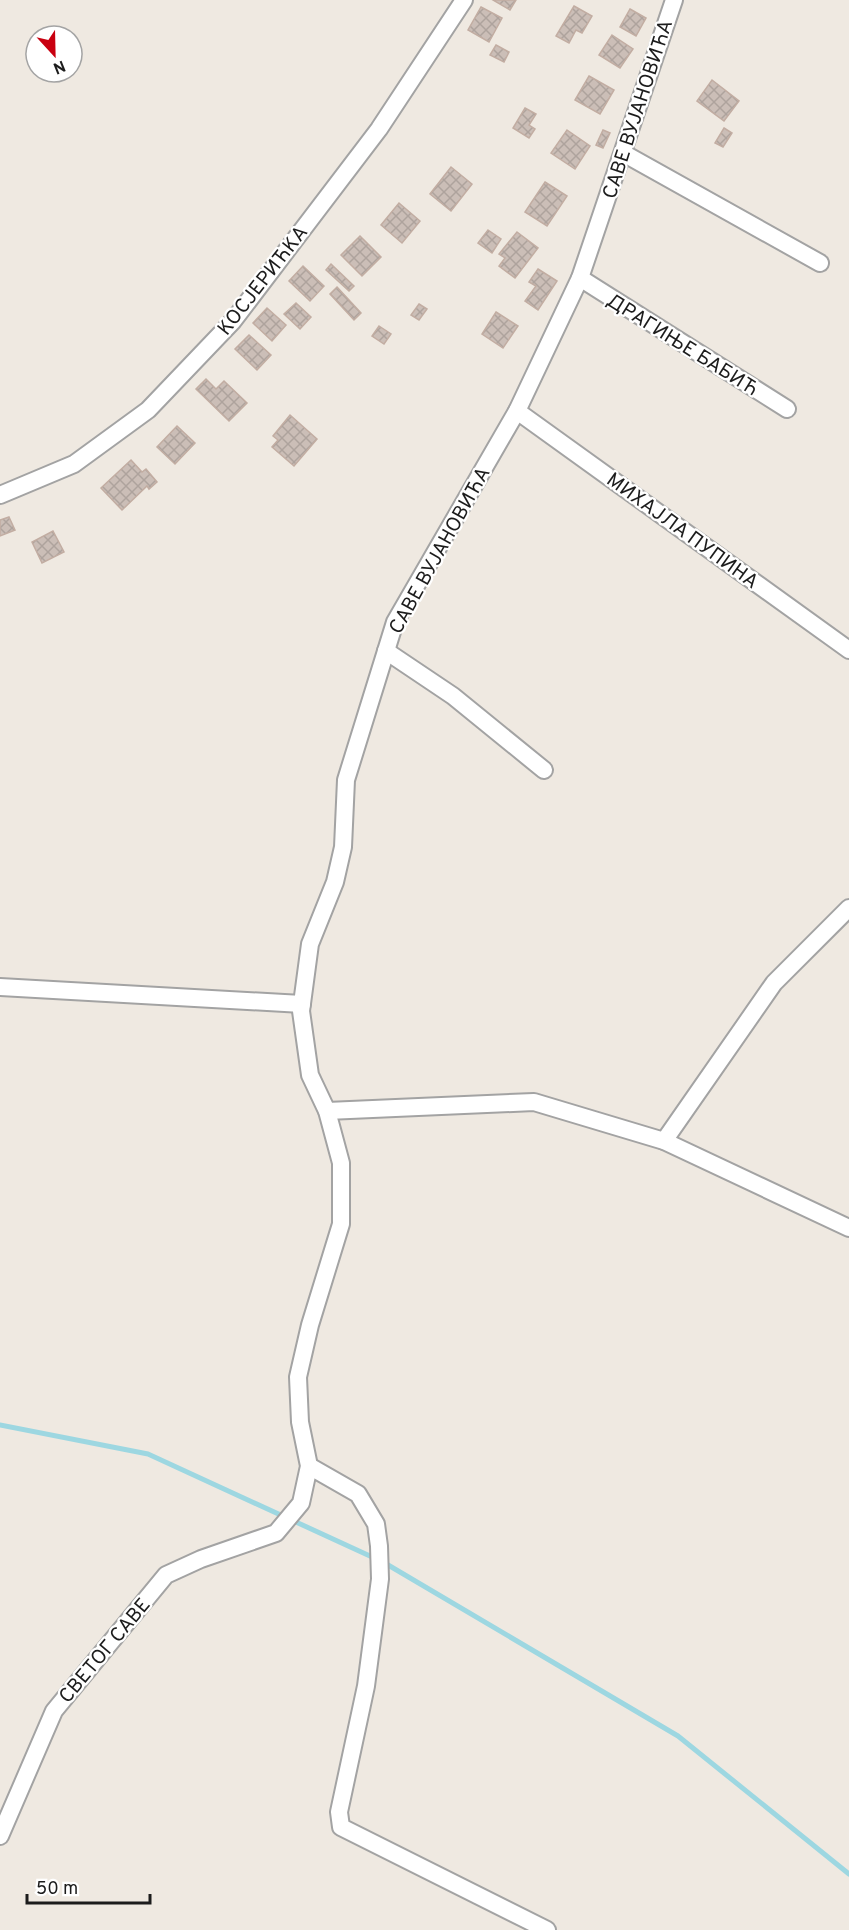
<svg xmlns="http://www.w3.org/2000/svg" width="849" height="1930" font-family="Overpass,sans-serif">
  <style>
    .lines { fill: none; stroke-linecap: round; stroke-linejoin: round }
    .stream { stroke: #9dd7e1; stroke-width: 5 }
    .building { fill: url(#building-cross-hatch); stroke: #c2ada2; stroke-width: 1.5 }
    .minor-casing { stroke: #a3a3a3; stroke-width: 20 }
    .minor { stroke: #fff; stroke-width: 16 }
    .labels { text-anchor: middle; stroke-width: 4.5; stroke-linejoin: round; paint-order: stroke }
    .street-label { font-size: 20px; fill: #1c1c1c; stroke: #fff }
  </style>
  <defs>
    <pattern id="building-cross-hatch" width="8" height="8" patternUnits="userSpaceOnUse" patternTransform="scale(1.5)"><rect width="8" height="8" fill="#cbbeb7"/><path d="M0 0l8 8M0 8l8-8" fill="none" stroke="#aea39d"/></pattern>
  </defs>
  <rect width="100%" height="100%" fill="#efe9e1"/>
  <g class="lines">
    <polyline class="stream" points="0,1425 148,1454 383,1562 678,1736 849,1874"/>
  </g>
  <g class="building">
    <polygon points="493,0 516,0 510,10"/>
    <polygon points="574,6 592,16 582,33 576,30 569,43 556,36"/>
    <polygon points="481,7 502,18 489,42 468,30"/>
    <polygon points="630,9 646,18 636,36 620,27"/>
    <polygon points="612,35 633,49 620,68 599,55"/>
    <polygon points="496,45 509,52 504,62 490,55"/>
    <polygon points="589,76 614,90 600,114 575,100"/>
    <polygon points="712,80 739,101 724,121 697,101"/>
    <polygon points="525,108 536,114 529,125 535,129 529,138 513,128"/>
    <polygon points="724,128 732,133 723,147 715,143"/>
    <polygon points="567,130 590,146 575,169 551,153"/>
    <polygon points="603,130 610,133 603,148 596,145"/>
    <polygon points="451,167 472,184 451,211 430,194"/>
    <polygon points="545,182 567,196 547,226 525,212"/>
    <polygon points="399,203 420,221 402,243 381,225"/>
    <polygon points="488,230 501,239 492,253 478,243"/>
    <polygon points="517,232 538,248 515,278 499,266 505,258 499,254"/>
    <polygon points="360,236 381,257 362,276 341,255"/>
    <polygon points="331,264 354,286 349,291 326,270"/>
    <polygon points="303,266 324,286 310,301 289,281"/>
    <polygon points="538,269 557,281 538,310 525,301 536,286 529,282"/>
    <polygon points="337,287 361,313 354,320 330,294"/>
    <polygon points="296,303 311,317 300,329 284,314"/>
    <polygon points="419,304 427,309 419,320 411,315"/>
    <polygon points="267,308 286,325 272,341 253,323"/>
    <polygon points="496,312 518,326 503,348 482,334"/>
    <polygon points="379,326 391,334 384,344 372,336"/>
    <polygon points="249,335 271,355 257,370 235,349"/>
    <polygon points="206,379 216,389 224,381 247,403 229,421 196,389"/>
    <polygon points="290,415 317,439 294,466 272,447 278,440 273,436"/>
    <polygon points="177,426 195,443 175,464 157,447"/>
    <polygon points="131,460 142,472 146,469 157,482 149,489 147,486 122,510 101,488"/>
    <polygon points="9,517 15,530 0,536 0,520"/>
    <polygon points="53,531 64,552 42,563 32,542"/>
  </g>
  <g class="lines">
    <defs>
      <g id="minor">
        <polyline points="623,153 820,263"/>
        <polyline points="580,278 787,409"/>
        <polyline points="517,411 849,650"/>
        <polyline points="0,495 74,464 148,410 233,321 379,129 464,0"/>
        <polyline points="386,651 453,696 544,770"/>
        <polyline points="0,987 302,1004"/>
        <polyline points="327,1111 534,1102 664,1141 849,1228"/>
        <polyline points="664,1141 774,983 849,908"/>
        <polyline points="309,1466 358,1494 376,1524 379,1546 380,1579 366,1686 339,1812 341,1827 547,1930"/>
        <polyline points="0,1836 54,1711 166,1575 201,1559 276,1533 301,1503 309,1466 300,1422 298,1377 310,1325 341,1224 341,1163 327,1111 310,1075 301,1011 310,944 335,882 343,847 346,780 395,622 517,411 580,278 674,0"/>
      </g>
    </defs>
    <use href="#minor" class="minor-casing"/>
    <use href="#minor" class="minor"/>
  </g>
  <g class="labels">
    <g class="street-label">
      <text transform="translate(637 109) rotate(-72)" y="7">САВЕ ВУЈАНОВИЋА</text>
      <text transform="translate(262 280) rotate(-52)" y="7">КОСЈЕРИЋКА</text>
      <text transform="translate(683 344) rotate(32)" y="7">ДРАГИЊЕ БАБИЋ</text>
      <text transform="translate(683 530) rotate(36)" y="7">МИХАЈЛА ПУПИНА</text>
      <text transform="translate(439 550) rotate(-61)" y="7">САВЕ ВУЈАНОВИЋА</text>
      <text transform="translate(104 1650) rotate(-50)" y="7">СВЕТОГ САВЕ</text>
    </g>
  </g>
  <g transform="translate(54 54) rotate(158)"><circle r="28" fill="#ffffff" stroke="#a4a4a4" stroke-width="1.5"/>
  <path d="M0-4.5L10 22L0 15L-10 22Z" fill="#c90010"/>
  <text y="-9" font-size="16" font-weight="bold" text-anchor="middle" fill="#1c1c1c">N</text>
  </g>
  <path d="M27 1894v9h123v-9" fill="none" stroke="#1c1c1c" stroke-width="3"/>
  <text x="36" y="1894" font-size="18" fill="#1c1c1c" stroke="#ffffff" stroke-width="4.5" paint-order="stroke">50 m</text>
</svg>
